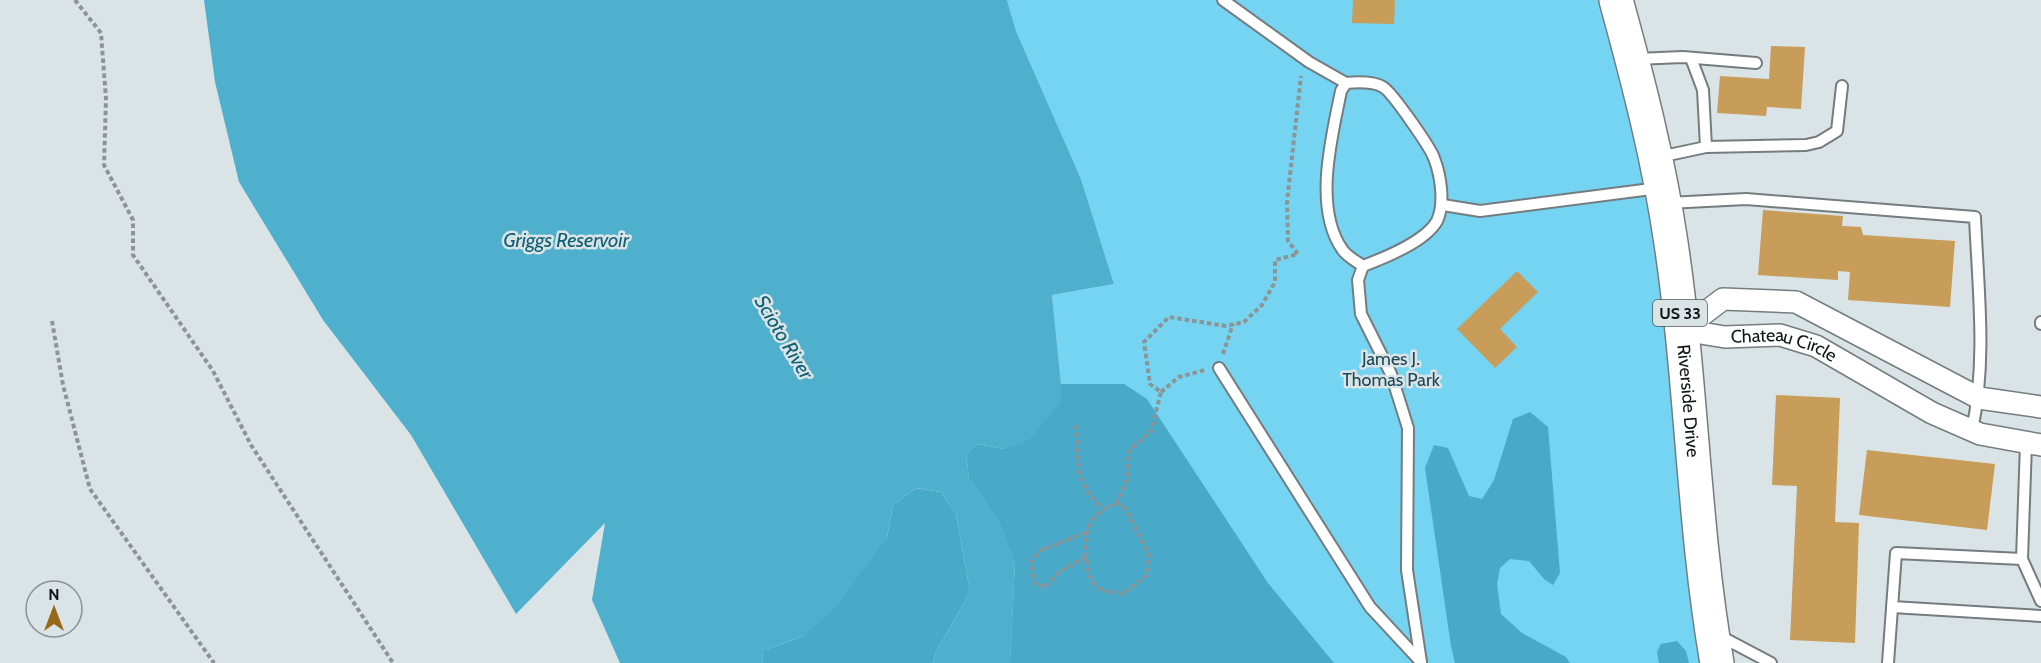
<svg xmlns="http://www.w3.org/2000/svg" width="2041" height="663" font-family="Cabin,sans-serif">
  <style>
    .green { fill: #75d4f2 }
    .forest { fill: #48aac8 }
    .water { fill: #4fb0ce }
    .building { fill: #c89c59 }
    .lines { fill: none; stroke-linecap: round; stroke-linejoin: round }
    .lane-casing { stroke: #747c7f; stroke-width: 14 }
    .street-casing { stroke: #747c7f; stroke-width: 24 }
    .primary-casing { stroke: #747c7f; stroke-width: 36 }
    .path { stroke: #8c9496; stroke-width: 4; stroke-dasharray: 4.5 3; stroke-linecap: butt }
    .lane { stroke: #fff; stroke-width: 10 }
    .street { stroke: #fff; stroke-width: 21 }
    .primary { stroke: #fff; stroke-width: 33 }
    .labels { text-anchor: middle; stroke-width: 5; stroke-linejoin: round; paint-order: stroke }
    .shield { fill: #dae4e7; stroke: #4e5455; stroke-width: 1.5 }
    .shield-label { font-size: 16px; font-weight: bold; fill: #121617 }
    .street-label { font-size: 18px; fill: #121617; stroke: #dae4e7 }
    .park-label { font-size: 18px; fill: #1c4754; stroke: #dae4e7 }
    .water-label { font-size: 20px; font-style: italic; fill: #106075; stroke: #dae4e7 }
  </style>
  <rect width="100%" height="100%" fill="#dae4e7"/>
  <polygon class="green" points="1007,0 1616,0 1632,59 1717,663 1010,663 1015,564 969,478 1060,402 1061,384 1052,295 1114,284 1081,179 1016,31"/>
  <g class="forest">
    <polygon points="1061,384 1124,384 1147,399 1268,583 1334,663 1010,663 1015,564 1000,525 969,478 966,454 977,444 1005,449 1060,402"/>
    <polygon points="1530,412 1548,427 1560,573 1553,585 1544,579 1529,561 1510,559 1500,568 1497,584 1501,614 1522,633 1566,657 1570,663 1455,663 1451,646 1425,468 1434,445 1448,448 1469,496 1482,499 1494,480 1513,419"/>
    <polygon points="916,488 941,492 956,514 970,592 936,652 933,663 763,663 762,651 804,636 887,537 893,505"/>
    <polygon points="1677,641 1686,651 1689,663 1659,663 1657,652 1661,644"/>
  </g>
  <polygon class="water" points="204,0 1007,0 1016,31 1081,179 1114,284 1052,295 1061,384 1061,402 1029,440 1005,449 977,444 966,454 969,478 1000,525 1015,564 1010,663 933,663 936,652 970,592 956,514 941,492 916,488 893,505 887,537 836,607 804,636 762,651 763,663 620,663 592,600 605,523 516,614 411,435 323,320 239,182 215,82"/>
  <g class="building">
    <polygon points="1353,0 1395,0 1394,24 1352,23"/>
    <polygon points="1771,46 1805,47 1801,109 1767,107 1766,116 1717,113 1720,76 1769,79"/>
    <polygon points="1763,210 1843,216 1842,226 1861,227 1863,235 1955,241 1950,307 1848,300 1850,272 1838,271 1838,280 1758,275"/>
    <polygon points="1517,271 1538,292 1500,329 1517,347 1495,368 1457,329"/>
    <polygon points="1776,395 1840,398 1835,522 1859,523 1855,643 1790,640 1797,486 1772,485"/>
    <polygon points="1867,450 1995,464 1987,530 1859,515"/>
  </g>
  <g class="lines">
    <defs>
      <g id="lane">
        <polyline points="1223,0 1309,62 1346,83"/>
        <polyline points="1691,58 1703,90 1706,147"/>
        <polyline points="1636,59 1683,57 1756,63"/>
        <polyline points="1659,157 1706,147 1806,145 1819,142 1837,131 1842,86"/>
        <path d="M 1668,203 L 1746,199 L 1975,217 C 1978,288 1987,361 1972,430"/>
        <polyline points="1443,205 1480,211 1659,188"/>
        <polyline points="2041,322 2041,324"/>
        <path d="M 1219,368 L 1370,607 L 1421,662 L 1407,570 L 1408,428 L 1391,374 L 1361,314 L 1358,280 L 1363,266 C 1384,258 1425,242 1437,221 C 1445,204 1441,176 1434,158 C 1430,147 1392,92 1383,87 C 1373,81 1357,82 1346,83 L 1341,91 C 1332,136 1313,207 1342,249 C 1346,256 1356,261 1363,266"/>
        <polyline points="2026,444 2022,559 2041,601"/>
        <polyline points="1892,607 2041,616"/>
        <polyline points="1718,635 1771,663"/>
        <polyline points="1888,663 1896,553 2022,559"/>
      </g>
      <g id="street">
        <polyline points="1682,330 1723,299 1796,302 1979,398 2041,407"/>
        <path id="s1" d="M 1682,330 L 1725,337 L 1780,335 L 1816,346 L 1932,413 L 1980,434 L 2041,445"/>
      </g>
      <g id="primary">
        <path id="s2" d="M 1616,0 C 1638,80 1659,161 1671,243 C 1692,383 1693,524 1717,663"/>
      </g>
    </defs>
    <use href="#lane" class="lane-casing"/>
    <use href="#street" class="street-casing"/>
    <use href="#primary" class="primary-casing"/>
    <g class="path">
      <polyline points="75,0 101,33 106,99 104,165 133,220 133,255 213,371 251,445 393,663"/>
      <polyline points="52,321 63,385 90,489 214,663"/>
      <polyline points="1223,354 1233,324"/>
      <polyline points="1161,392 1179,377 1205,370"/>
      <path d="M 1076,425 C 1079,461 1074,482 1102,508"/>
      <path d="M 1117,503 L 1126,509 L 1149,555 L 1147,575 L 1123,594 C 1117,592 1105,592 1100,589 C 1091,583 1088,573 1087,564 C 1084,534 1086,514 1117,503 L 1127,480 L 1129,451 L 1151,431 L 1161,392 L 1150,384 L 1144,342 L 1169,317 L 1226,326 L 1244,322 L 1262,305 L 1275,282 L 1275,260 L 1298,254 L 1288,241 L 1287,202 L 1301,76"/>
      <polyline points="1085,533 1039,551 1031,562 1035,584 1046,587 1059,572 1086,557"/>
    </g>
    <use href="#lane" class="lane"/>
    <use href="#street" class="street"/>
    <use href="#primary" class="primary"/>
  </g>
  <g class="labels">
    <rect class="shield" x="1653" y="300" width="54" height="26" rx="4.5"/>
    <g class="shield-label">
      <text x="1680" y="319">US 33</text>
    </g>
    <g class="street-label">
      <text dy="6" stroke="none"><textPath href="#s1" startOffset="104">Chateau Circle</textPath></text>
      <text dy="6" stroke="none"><textPath href="#s2" startOffset="408">Riverside Drive</textPath></text>
    </g>
    <g class="park-label">
      <text x="1391" y="365">James J.<tspan x="1391" dy="21">Thomas Park</tspan></text>
    </g>
    <g class="water-label">
      <text x="566" y="247">Griggs Reservoir</text>
      <text transform="translate(784 337) rotate(59)" y="7">Scioto River</text>
    </g>
  </g>
  <g transform="translate(54 609)"><circle r="28" fill="#dae4e7" stroke="#8a9294" stroke-width="1.5"/>
  <path d="M0-4.5L10 22L0 15L-10 22Z" fill="#956916"/>
  <text y="-9" font-size="16" font-weight="bold" text-anchor="middle" fill="#121617">N</text>
  </g>
</svg>
